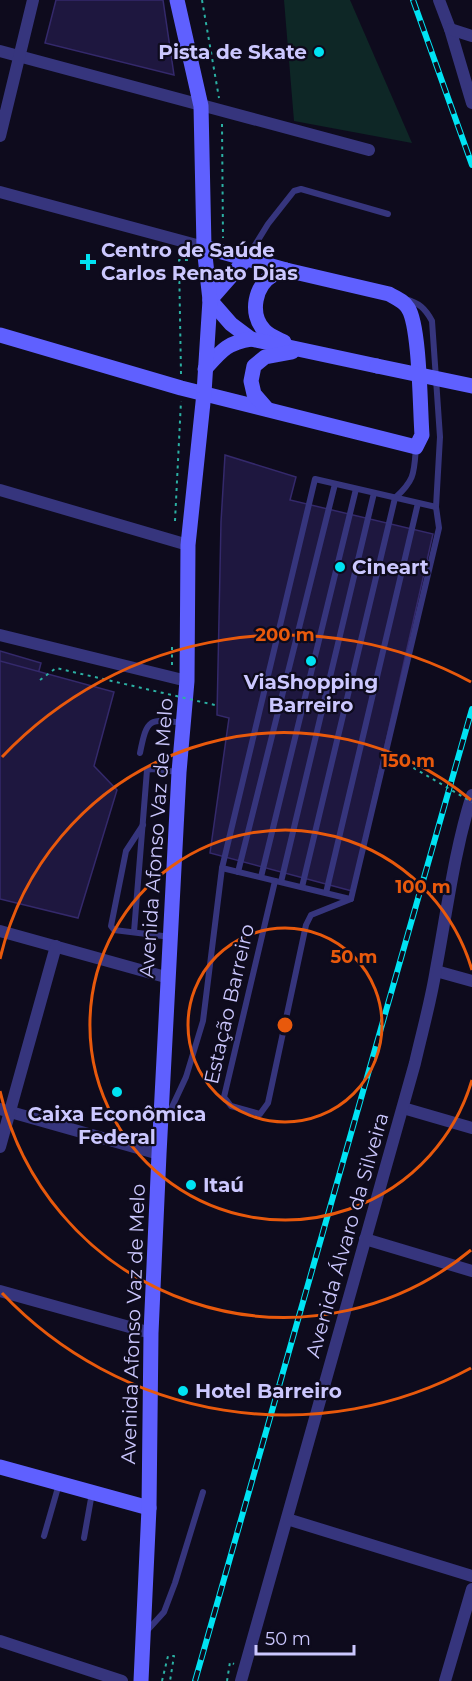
<svg xmlns="http://www.w3.org/2000/svg" width="472" height="1681" font-family="Montserrat,sans-serif">
  <style>
    .green { fill: #0e2726 }
    .building { fill: #1e173f; stroke: #34296b; stroke-width: 1.5 }
    .lines { fill: none; stroke-linecap: round; stroke-linejoin: round }
    .path { stroke: #2bb0a3; stroke-width: 2; stroke-dasharray: 3 4.5; stroke-linecap: butt }
    .lane { stroke: #36357d; stroke-width: 6 }
    .street { stroke: #36357d; stroke-width: 12 }
    .secondary { stroke: #5f60ff; stroke-width: 15 }
    .rail-casing { stroke: #00e3f3; stroke-width: 6 }
    .rail { stroke: #0e0b1d; stroke-width: 4; stroke-dasharray: 11; stroke-linecap: butt }
    .path-bridge { stroke: #2bb0a3; stroke-width: 2; stroke-dasharray: 3 4.5; stroke-linecap: butt }
    .secondary-bridge { stroke: #5f60ff; stroke-width: 15 }
    .ring { fill: none; stroke: #e8590c; stroke-width: 3 }
    .poi-dot { fill: #00e3f3; stroke: #0e0b1d; stroke-width: 2 }
    .labels { text-anchor: middle; stroke-width: 4.5; stroke-linejoin: round; paint-order: stroke }
    .poi-label { font-size: 20px; font-weight: bold; fill: #ccc8ff; stroke: #0e0b1d; text-anchor: start }
    .street-label { font-size: 20px; fill: #ccc8ff; stroke: #0e0b1d }
    .centre { fill: #e8590c; stroke: #0e0b1d; stroke-width: 3 }
    .ring-label { font-size: 18px; text-anchor: middle; font-weight: bold; fill: #e8590c; stroke: #0e0b1d; stroke-width: 4.5; stroke-linejoin: round; paint-order: stroke }
  </style>
  <rect width="100%" height="100%" fill="#0e0b1d"/>
  <polygon class="green" points="284,0 350,0 412,143 294,121"/>
  <g class="building">
    <polygon points="56,0 163,0 174,75 45,43"/>
    <polygon points="225,455 296,477 290,500 433,534 352,891 210,853 229,718 217,715 221,522"/>
    <polygon points="0,651 41,663 0,818"/>
    <polygon points="0,661 114,692 94,766 117,790 78,918 0,899"/>
  </g>
  <g class="lines">
    <g class="path">
      <polyline points="202,0 219,98"/>
      <polyline points="222,124 223,238"/>
      <polyline points="181,374 179,260 191,260"/>
      <polyline points="175,521 181,401"/>
      <polyline points="172,665 172,643"/>
      <polyline points="162,1681 168,1656 174,1656 170,1681"/>
      <polyline points="227,1681 230,1662 234,1664"/>
    </g>
    <g class="lane">
      <polyline points="247,258 268,224 294,191 301,189 388,214"/>
      <path d="M 140,753 C 147,718 149,718 184,723"/>
      <polyline points="143,825 126,851 111,926 114,930 171,937"/>
      <polyline points="222,868 350,899"/>
      <polyline points="238,872 335,484"/>
      <polyline points="261,877 356,489"/>
      <polyline points="275,881 224,1097 231,1106 260,1114 268,1103 306,925 311,915 351,899"/>
      <polyline points="281,882 374,493"/>
      <path d="M 302,887 L 395,498 C 415,480 414,473 416,447"/>
      <polyline points="326,893 418,503"/>
      <path d="M 351,899 L 439,528 L 436,507 L 440,437 L 432,321 C 425,308 419,303 405,299"/>
      <polyline points="134,932 147,770 152,769 178,772"/>
      <polyline points="165,1122 186,1077 203,1021 222,868 315,479 436,507"/>
      <polyline points="44,1536 59,1484"/>
      <polyline points="84,1538 92,1493"/>
      <polyline points="145,1633 164,1612 175,1583 203,1492"/>
    </g>
    <g class="street">
      <polyline points="439,0 450,29 472,103"/>
      <polyline points="450,29 472,36"/>
      <polyline points="0,51 369,150"/>
      <polyline points="0,136 33,0"/>
      <polyline points="0,192 204,247"/>
      <polyline points="0,490 188,545"/>
      <polyline points="0,635 187,681"/>
      <polyline points="0,931 169,978"/>
      <polyline points="436,971 472,981"/>
      <polyline points="403,1108 472,1128"/>
      <polyline points="0,1109 159,1154"/>
      <polyline points="0,1147 56,946"/>
      <polyline points="365,1239 472,1271"/>
      <polyline points="0,1291 151,1333"/>
      <polyline points="287,1519 472,1576"/>
      <polyline points="0,1641 122,1681"/>
      <path d="M 241,1681 L 415,1063 C 422,1032 431,1001 436,969 C 447,911 454,852 472,795"/>
      <polyline points="445,1681 472,1589"/>
    </g>
    <g class="secondary">
      <polyline points="210,300 231,324 251,339"/>
      <polyline points="210,300 246,259"/>
      <path d="M 0,335 L 181,388 L 416,447 L 422,435 C 420,410 420,326 408,308 C 404,301 396,298 389,294 L 286,270 L 204,247"/>
      <path d="M 284,342 C 278,339 268,335 264,330 C 249,314 255,285 273,275 C 277,273 282,271 286,270"/>
      <path d="M 205,369 C 222,350 227,343 251,339 L 377,366"/>
      <polyline points="267,409 254,394 251,381 254,366 265,357 292,352"/>
      <polyline points="0,1467 149,1508"/>
      <polyline points="141,1681 149,1508 151,1333 159,1154 179,772 187,681 188,545 204,393 210,300 204,247 201,106 177,0"/>
    </g>
    <defs>
      <g id="rail">
        <polyline points="413,0 472,165"/>
        <polyline points="195,1681 472,709"/>
      </g>
    </defs>
    <use href="#rail" class="rail-casing"/>
    <use href="#rail" class="rail"/>
    <g class="path-bridge">
      <polyline points="40,680 56,668 219,706"/>
      <polyline points="381,749 472,802"/>
    </g>
    <polyline class="secondary-bridge" points="377,366 472,386"/>
  </g>
  <g class="ring">
    <circle cx="285" cy="1025" r="97"/>
    <path d="M472 1080A195 195 0 1 1 472 970"/>
    <path d="M471 1250A292 292 0 0 1 0 1091M0 959A292 292 0 0 1 471 800"/>
    <path d="M471 1368A390 390 0 0 1 2 1293M2 757A390 390 0 0 1 471 682"/>
  </g>
  <g class="poi-dot">
    <circle cx="319" cy="52" r="6"/>
    <path d="M85 253h6v6h6v6h-6v6h-6v-6h-6v-6h6z"/>
    <circle cx="340" cy="567" r="6"/>
    <circle cx="311" cy="661" r="6"/>
    <circle cx="117" cy="1092" r="6"/>
    <circle cx="191" cy="1185" r="6"/>
    <circle cx="183" cy="1391" r="6"/>
  </g>
  <g class="labels">
    <g class="poi-label">
      <text x="307" y="59" text-anchor="end">Pista de Skate</text>
      <text x="101" y="257">Centro de Saúde<tspan x="101" dy="23">Carlos Renato Dias</tspan></text>
      <text x="352" y="574">Cineart</text>
      <text x="311" y="689" text-anchor="middle">ViaShopping<tspan x="311" dy="23">Barreiro</tspan></text>
      <text x="117" y="1121" text-anchor="middle">Caixa Econômica<tspan x="117" dy="23">Federal</tspan></text>
      <text x="203" y="1192">Itaú</text>
      <text x="195" y="1398">Hotel Barreiro</text>
    </g>
    <g class="street-label">
      <text transform="translate(156 838) rotate(-86)" y="7">Avenida Afonso Vaz de Melo</text>
      <text transform="translate(229 1004) rotate(-77)" y="7">Estação Barreiro</text>
      <text transform="translate(347 1235) rotate(-74)" y="7">Avenida Álvaro da Silveira</text>
      <text transform="translate(133 1324) rotate(-88)" y="7">Avenida Afonso Vaz de Melo</text>
    </g>
  </g>
  <circle cx="285" cy="1025" r="9" class="centre"/>
  <g class="ring-label">
    <text x="285" y="641">200 m</text>
    <text x="408" y="767">150 m</text>
    <text x="423" y="893">100 m</text>
    <text x="354" y="963">50 m</text>
  </g>
  <path d="M256 1645v9h98v-9" fill="none" stroke="#ccc8ff" stroke-width="3"/>
  <text x="265" y="1645" font-size="18" fill="#ccc8ff" stroke="#0e0b1d" stroke-width="4.5" paint-order="stroke">50 m</text>
</svg>
